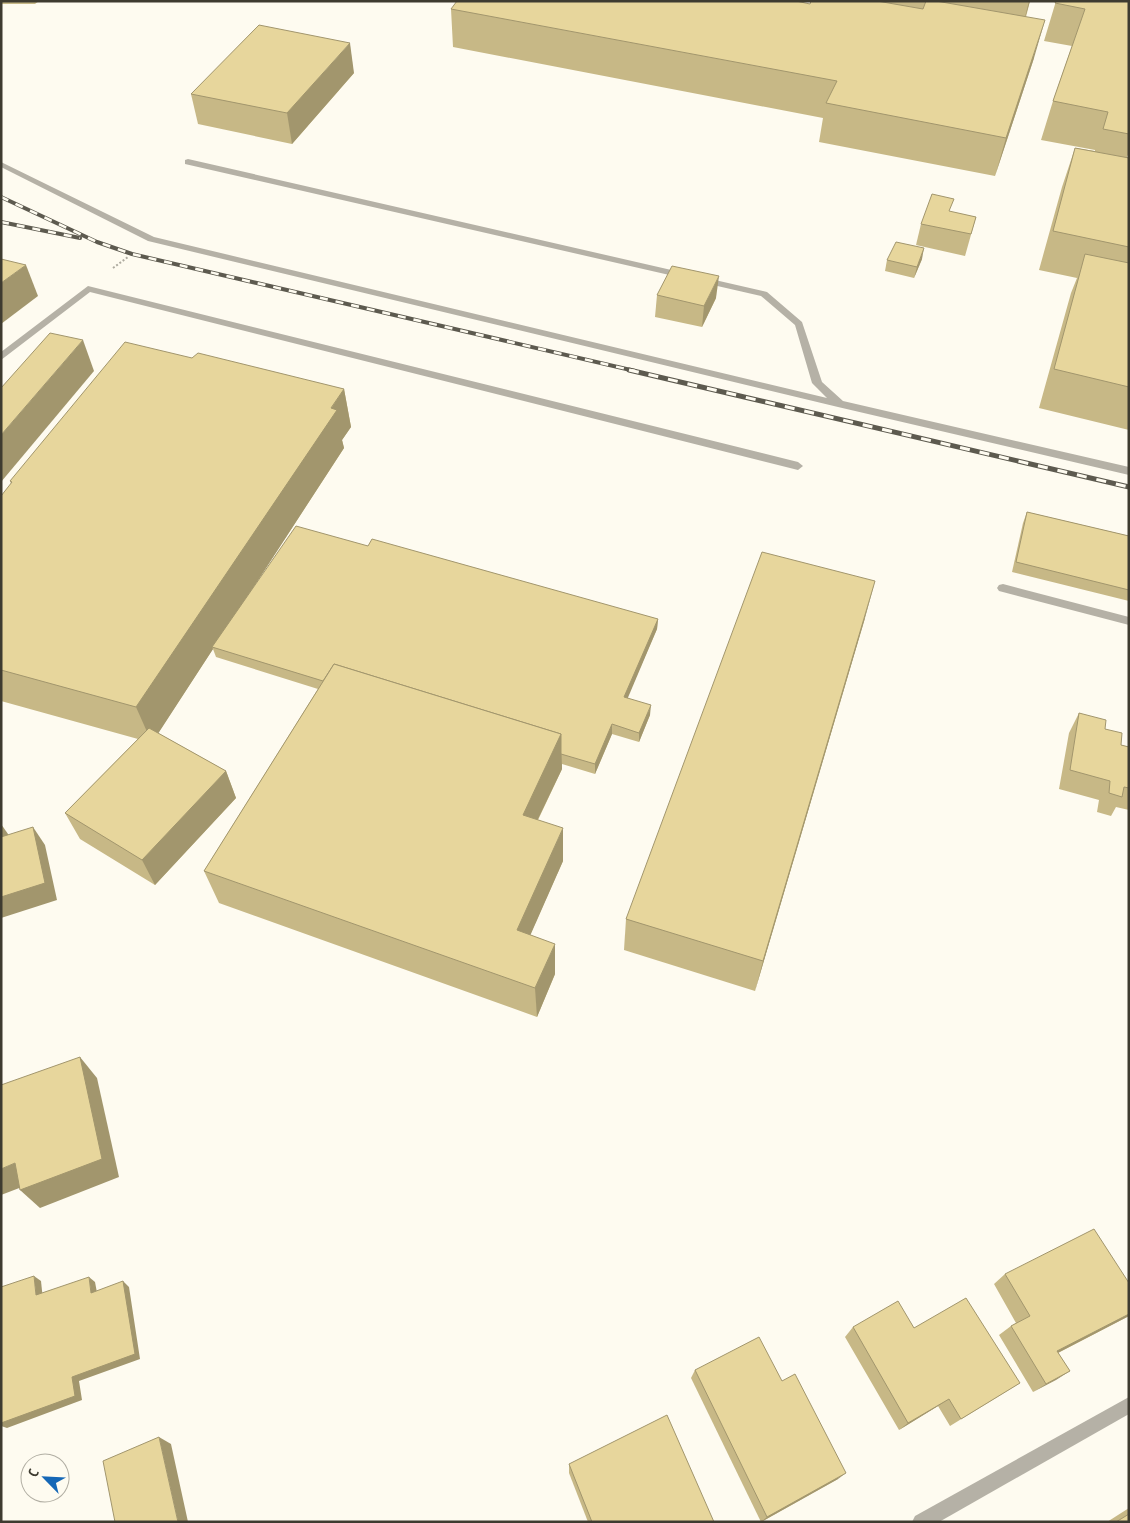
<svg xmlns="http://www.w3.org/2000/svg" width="1130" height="1523" font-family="'PT Sans Narrow',sans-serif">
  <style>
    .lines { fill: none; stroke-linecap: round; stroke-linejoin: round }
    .path { stroke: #adaa9f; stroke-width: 2; stroke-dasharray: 2 2; stroke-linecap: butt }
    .lane { fill: #b5b1a6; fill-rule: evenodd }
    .street { fill: #b5b1a6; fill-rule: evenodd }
    .rail-far1-casing { stroke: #5d5a4f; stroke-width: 4 }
    .rail-casing { stroke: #5d5a4f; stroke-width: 5 }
    .rail-far1 { stroke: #fefbf0; stroke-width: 2.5; stroke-dasharray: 8; stroke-linecap: butt }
    .rail { stroke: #fefbf0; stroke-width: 3; stroke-dasharray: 10; stroke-linecap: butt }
    .wall { fill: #c7b886 }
    .shaded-wall { fill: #a2966d }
    .building { fill: #e7d69c; stroke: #a2966d }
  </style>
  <rect width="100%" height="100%" fill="#fefbf0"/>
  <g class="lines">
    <polyline class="path" points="113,268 128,257"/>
    <g class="lane">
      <polygon points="188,159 767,292 802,322 822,382 843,401 1129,467 1129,475 838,407 148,241 1,167 1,162 154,237 827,398 812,383 795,325 761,296 185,164 185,160"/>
      <polygon points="88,286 798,462 803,466 798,470 90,292 1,360 1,352"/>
      <polygon points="1003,584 1129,617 1129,625 999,591 997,588 999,585"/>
    </g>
    <polygon class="street" points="1129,1397 1129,1414 939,1522 912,1522 915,1516"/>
    <defs>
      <g id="rail-far1">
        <polyline points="1,197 97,242 132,254 635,371"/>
        <polyline points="1,222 80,238"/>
      </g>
      <polyline id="rail" points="629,370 1129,487"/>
    </defs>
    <use href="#rail-far1" class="rail-far1-casing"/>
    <use href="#rail" class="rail-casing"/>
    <use href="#rail-far1" class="rail-far1"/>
    <use href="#rail" class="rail"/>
  </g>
  <g class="wall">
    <polygon points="1,1 39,1 35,4 1,4"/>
    <polygon points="811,1 1030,1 1026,17 1034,58 995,176 819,142 823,118 453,47 451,9 810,4"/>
    <polygon points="1056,1 1129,1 1129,153 1127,157 1129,158 1129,430 1039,408 1071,293 1077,278 1039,270 1062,187 1075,148 1095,151 1095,150 1041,140 1053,101 1072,46 1044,41"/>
    <polygon points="354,73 292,144 198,124 191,94"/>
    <polygon points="950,212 976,217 965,256 916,245 921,224"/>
    <polygon points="922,259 914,278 885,271 887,260"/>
    <polygon points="657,295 716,298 702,327 655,317"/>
    <polygon points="192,358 344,389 351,427 342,440 344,448 245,600 368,546 658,619 657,629 627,698 650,715 639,742 612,734 595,774 562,764 562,769 538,820 563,861 530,935 555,974 537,1017 219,903 204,871 318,689 216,657 213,649 158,733 226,771 236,798 155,885 80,839 65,813 138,739 1,701 1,496 11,484 10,481"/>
    <polygon points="1027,512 1129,536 1129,601 1012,572 1023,523"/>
    <polygon points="865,618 755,991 624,950 626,919"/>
    <polygon points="1079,713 1105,729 1121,745 1129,747 1129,810 1116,807 1111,816 1097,812 1099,800 1059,789 1069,733"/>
    <polygon points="1005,1274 1129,1283 1129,1316 1058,1353 1070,1371 1033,1392 999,1335 1011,1326 1016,1323 994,1284"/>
    <polygon points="853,1327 914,1328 1020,1383 950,1426 938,1406 899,1430 845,1337"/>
    <polygon points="695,1370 782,1381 838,1479 761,1522 691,1378"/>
    <polygon points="569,1464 714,1522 588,1522 569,1473"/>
    <polygon points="1129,1508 1129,1522 1107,1522"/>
  </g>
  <g class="shaded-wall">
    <polygon points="1029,1 1030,1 1023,25"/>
    <polygon points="1045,20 1034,58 995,176 1006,138"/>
    <polygon points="350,43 354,73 292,144 287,113"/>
    <polygon points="924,248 922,259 914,278 917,267"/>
    <polygon points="26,265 38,296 1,324 1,283"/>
    <polygon points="719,276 716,298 702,327 704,306"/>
    <polygon points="83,340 94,371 1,482 1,435"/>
    <polygon points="344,389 351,427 342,440 344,448 214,648 212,647 213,649 152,743 136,707"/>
    <polygon points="875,581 865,618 755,991 763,961"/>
    <polygon points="658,619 657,629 624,707 624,697"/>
    <polygon points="651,705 650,715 639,742 639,733"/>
    <polygon points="612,724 612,734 595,774 595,764"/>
    <polygon points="561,734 562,769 524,848 523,815"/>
    <polygon points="226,771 236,798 155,885 142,860"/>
    <polygon points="1,824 8,834 12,856 1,840"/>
    <polygon points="33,827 45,845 57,900 1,918 1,897"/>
    <polygon points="563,828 563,861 519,961 517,930"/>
    <polygon points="555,944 555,974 537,1017 535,988"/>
    <polygon points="80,1057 97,1078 119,1177 40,1208 20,1190"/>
    <polygon points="15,1163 35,1182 1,1195 1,1169"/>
    <polygon points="34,1276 41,1281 43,1300 36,1295"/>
    <polygon points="89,1277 95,1282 98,1298 91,1293"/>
    <polygon points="123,1281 129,1287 140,1359 79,1381 82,1400 7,1428 1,1426 1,1423 72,1377"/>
    <polygon points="1129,1314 1129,1316 1044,1360 1057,1351"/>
    <polygon points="1070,1371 1056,1380 1033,1392 1046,1384"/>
    <polygon points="949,1399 938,1406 899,1430 908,1423"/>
    <polygon points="159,1437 171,1444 188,1522 178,1522"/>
    <polygon points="846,1473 838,1479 761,1522 767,1517"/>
  </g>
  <g class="building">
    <polygon points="457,1 796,1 810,4 811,1 877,1 923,9 926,1 936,1 1045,20 1006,138 826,103 837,81 451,9"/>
    <polygon points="1056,1 1129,1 1129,134 1103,129 1108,112 1053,101 1085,9 1055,3"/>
    <polygon points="259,25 350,43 287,113 191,94"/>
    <polygon points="1075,148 1129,158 1129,247 1053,231"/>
    <polygon points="932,194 954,199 949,211 976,217 971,234 921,224"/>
    <polygon points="896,242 924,248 917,267 887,260"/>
    <polygon points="1085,254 1129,263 1129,387 1054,369"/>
    <polygon points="1,259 26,265 1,283"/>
    <polygon points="672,266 719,276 704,306 657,295"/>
    <polygon points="50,333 83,340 1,435 1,388"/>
    <polygon points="125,342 192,358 198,353 344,389 331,408 337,410 136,707 1,670 1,496 12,482 10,481"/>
    <polygon points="1027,512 1129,536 1129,590 1016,562"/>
    <polygon points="296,526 368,546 372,539 658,619 624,697 651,705 639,733 612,724 595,764 561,754 561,734 334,664 323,681 212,647"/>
    <polygon points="762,552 875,581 763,961 626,919"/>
    <polygon points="334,664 561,734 523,815 563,828 517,930 555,944 535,988 204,871"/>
    <polygon points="1079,713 1106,720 1105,729 1122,733 1121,745 1129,747 1129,788 1124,787 1122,797 1109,793 1110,781 1070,770"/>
    <polygon points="149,728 226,771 142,860 65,813"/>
    <polygon points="33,827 45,883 1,897 1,837"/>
    <polygon points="80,1057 102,1159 20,1190 15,1163 1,1169 1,1085"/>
    <polygon points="1094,1229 1129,1283 1129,1314 1057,1351 1070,1371 1046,1384 1011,1326 1030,1316 1005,1274"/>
    <polygon points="34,1276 36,1295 89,1277 91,1293 123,1281 135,1354 72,1377 75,1396 1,1423 1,1287"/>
    <polygon points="966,1298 1020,1383 961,1419 949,1399 908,1423 853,1327 898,1301 914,1328"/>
    <polygon points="759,1337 782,1381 795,1374 846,1473 767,1517 695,1370"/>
    <polygon points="667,1415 714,1522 592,1522 569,1464"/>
    <polygon points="159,1437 178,1522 115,1522 103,1461"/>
    <polygon points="1129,1514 1129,1522 1116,1522"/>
  </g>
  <rect width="1130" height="1523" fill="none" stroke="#3e3b30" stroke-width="5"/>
  <g transform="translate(45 1478) rotate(294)"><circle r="24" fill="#fefbf0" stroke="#b1aea3"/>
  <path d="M0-4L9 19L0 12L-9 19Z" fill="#1567b6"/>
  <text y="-8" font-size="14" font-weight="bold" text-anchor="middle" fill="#3e3b30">С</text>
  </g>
</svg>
